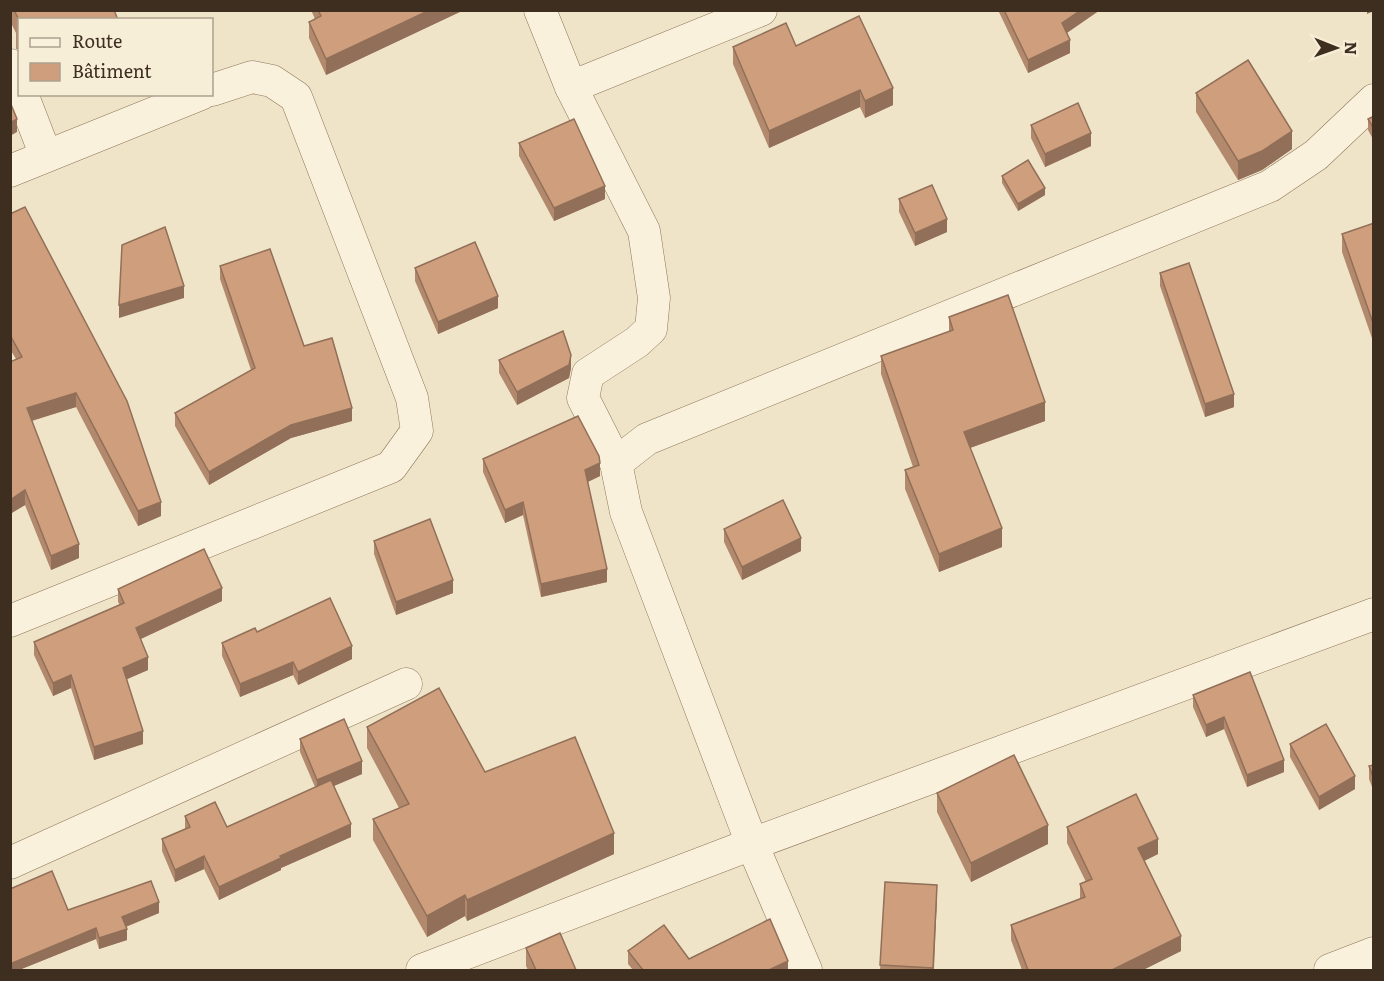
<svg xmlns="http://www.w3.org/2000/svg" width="1384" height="981" font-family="Literata,serif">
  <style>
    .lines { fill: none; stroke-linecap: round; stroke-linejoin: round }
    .street-casing { stroke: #8d765c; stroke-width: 33 }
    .street { stroke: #faf1dc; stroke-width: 32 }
    .wall { fill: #b2896c }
    .shaded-wall { fill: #916f58 }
    .building { fill: #cf9f7d; stroke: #916f58; stroke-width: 1.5 }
  </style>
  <rect width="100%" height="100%" fill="#f0e4c8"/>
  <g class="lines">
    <defs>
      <g id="street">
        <polyline points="540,10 571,87 644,231 654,298 651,329 637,342 588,374 583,398 616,463 626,512 752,844 806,970"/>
        <polyline points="10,65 20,88"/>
        <polyline points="571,87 761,10"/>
        <polyline points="22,94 46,156"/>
        <polyline points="10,171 201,94"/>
        <polyline points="616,463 647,439 1270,186 1316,155 1374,100"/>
        <polyline points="10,621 391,467 417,431 412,398 296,97 272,81 252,77 212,90"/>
        <polyline points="10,863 406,684"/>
        <polyline points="422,970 752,844 1374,614"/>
        <polyline points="1330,970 1374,953"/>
      </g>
    </defs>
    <use href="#street" class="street-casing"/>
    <use href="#street" class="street"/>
  </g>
  <g class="wall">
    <polygon points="10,10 114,10 20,20 20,50 16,49 16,33 10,21"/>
    <polygon points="311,10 464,10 326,75 309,38 309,22 315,19"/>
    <polygon points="998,10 1100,10 1067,33 1070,53 1028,73"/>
    <polygon points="796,46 893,105 865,118 860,107 769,148 733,64 733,47"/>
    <polygon points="1196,93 1292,149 1262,170 1238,180 1196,112"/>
    <polygon points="1374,116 1374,141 1368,130 1368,119"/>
    <polygon points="1031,125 1091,146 1045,167 1031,138"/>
    <polygon points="519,143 605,199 554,221 519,156"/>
    <polygon points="1002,176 1045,195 1018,211 1002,183"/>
    <polygon points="899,199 947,232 915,246 899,212"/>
    <polygon points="10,214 161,516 138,526 76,407 32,421 79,558 51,570 25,505 10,514 10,362 16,359 10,349"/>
    <polygon points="1374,223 1374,344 1342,252 1342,234"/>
    <polygon points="220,266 304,346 352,421 291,438 209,485 175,426 175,413 251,370 220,279"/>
    <polygon points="415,268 498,308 438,334 415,281"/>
    <polygon points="1160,273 1234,407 1205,417 1160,286"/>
    <polygon points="949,317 1045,421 970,448 1002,547 939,572 905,489 905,470 913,467 881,374 881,356 949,332"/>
    <polygon points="499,360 571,368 569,378 517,405 499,373"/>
    <polygon points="483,459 600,476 588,482 607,582 541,597 523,515 505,523 483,472"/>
    <polygon points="724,529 801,551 742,580 724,542"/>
    <polygon points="374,541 453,593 396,615 374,554"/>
    <polygon points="118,589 222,601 141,639 148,670 126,679 143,744 94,760 71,688 53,696 34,655 34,642 120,605 118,602"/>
    <polygon points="257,632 352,659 298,685 293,675 240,697 222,656 222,643"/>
    <polygon points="1250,672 1284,772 1247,787 1224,729 1206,737 1193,707 1193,695"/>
    <polygon points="367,727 485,772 614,854 467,921 465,916 427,937 373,840 373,819 399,808 367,748"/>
    <polygon points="300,739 362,774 334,786 351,837 281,868 281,870 219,900 204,869 175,882 162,851 162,839 185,829 185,816 227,827 315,787 300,752"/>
    <polygon points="1290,744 1355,789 1319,810 1290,757"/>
    <polygon points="1374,765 1374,792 1369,779 1369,766"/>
    <polygon points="937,793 1048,844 971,882 937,812"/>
    <polygon points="1067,827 1158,854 1144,861 1181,951 1143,970 1022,970 1011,940 1011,925 1080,899 1080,884 1086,882 1067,843"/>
    <polygon points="885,882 937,897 934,970 880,970"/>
    <polygon points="68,910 159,913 126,927 127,940 99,949 96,939 19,970 10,970"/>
    <polygon points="526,948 576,970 528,970 526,966"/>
    <polygon points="628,951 689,959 788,970 633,970 628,964"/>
  </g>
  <g class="shaded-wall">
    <polygon points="430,10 464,10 326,75 326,59"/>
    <polygon points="1081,10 1100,10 1062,36 1062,23"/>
    <polygon points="1367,10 1374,10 1374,11 1367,14"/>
    <polygon points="1070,40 1070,53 1028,73 1028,60"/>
    <polygon points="893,88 893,105 865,118 865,101"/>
    <polygon points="860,90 860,107 769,148 769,131"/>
    <polygon points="17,119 17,132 10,136 10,123"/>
    <polygon points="1292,131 1292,149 1262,170 1238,180 1238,161"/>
    <polygon points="1091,133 1091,146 1045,167 1045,154"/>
    <polygon points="605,186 605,199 554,221 554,208"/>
    <polygon points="1045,188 1045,195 1018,211 1018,204"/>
    <polygon points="947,219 947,232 915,246 915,233"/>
    <polygon points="184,286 184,298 119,318 119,305"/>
    <polygon points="498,296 498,308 438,334 438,322"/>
    <polygon points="571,355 571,368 569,378 517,405 517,392"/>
    <polygon points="76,393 76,407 27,422 27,408"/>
    <polygon points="1234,394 1234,407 1205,417 1205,404"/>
    <polygon points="1045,402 1045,421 964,450 964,432"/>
    <polygon points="352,408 352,421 291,438 209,485 209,472 291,425"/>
    <polygon points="600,463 600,476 585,483 585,470"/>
    <polygon points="25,490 25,505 10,514 10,500"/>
    <polygon points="161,502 161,516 138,526 138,511"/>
    <polygon points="523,502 523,515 505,523 505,510"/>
    <polygon points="1002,528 1002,547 939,572 939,554"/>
    <polygon points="801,538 801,551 742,580 742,567"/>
    <polygon points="79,544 79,558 51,570 51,556"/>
    <polygon points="607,569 607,582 541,597 541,584"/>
    <polygon points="453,580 453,593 396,615 396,602"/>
    <polygon points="222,588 222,601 136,641 136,628"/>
    <polygon points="352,646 352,659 298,685 298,672"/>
    <polygon points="148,657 148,670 123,681 123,668"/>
    <polygon points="293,662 293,675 240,697 240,684"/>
    <polygon points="71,675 71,688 53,696 53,683"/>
    <polygon points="1224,717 1224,729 1206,737 1206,725"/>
    <polygon points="143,731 143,744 94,760 94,747"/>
    <polygon points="1284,760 1284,772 1247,787 1247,775"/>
    <polygon points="362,761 362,774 317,793 317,780"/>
    <polygon points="1355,776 1355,789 1319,810 1319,797"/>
    <polygon points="351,824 351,837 281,868 281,870 219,900 219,887 280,856"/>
    <polygon points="1048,825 1048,844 971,882 971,863"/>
    <polygon points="614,833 614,854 467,921 467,900"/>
    <polygon points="1158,839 1158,854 1138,864 1138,848"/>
    <polygon points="204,856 204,869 175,882 175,870"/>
    <polygon points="937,885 937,897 933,970"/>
    <polygon points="465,895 465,916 427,937 427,916"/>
    <polygon points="159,902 159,913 122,928 122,917"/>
    <polygon points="96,928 96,939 19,970 10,970 10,964 17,960"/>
    <polygon points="127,929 127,940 99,949 99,938"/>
    <polygon points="1181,936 1181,951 1143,970 1112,970"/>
    <polygon points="788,961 788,970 769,970"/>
  </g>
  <g class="building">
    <polygon points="14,10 114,10 118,20 20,20 20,22"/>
    <polygon points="318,10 430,10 326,59 309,22 321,16"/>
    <polygon points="1004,10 1081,10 1062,23 1070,40 1028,60"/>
    <polygon points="859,16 893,88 865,101 860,90 769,131 733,47 786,23 796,46"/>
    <polygon points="1248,60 1292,131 1262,151 1238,161 1196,93"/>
    <polygon points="10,102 17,119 10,123"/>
    <polygon points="1078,103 1091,133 1045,154 1031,125"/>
    <polygon points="1374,116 1374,129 1368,119"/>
    <polygon points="574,119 605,186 554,208 519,143"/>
    <polygon points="1028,160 1045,188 1018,204 1002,176"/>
    <polygon points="932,185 947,219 915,233 899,199"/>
    <polygon points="25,207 127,401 161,502 138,511 76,393 27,408 79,544 51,556 25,490 10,500 10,362 22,357 10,335 10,214"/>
    <polygon points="1374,223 1374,326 1342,234"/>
    <polygon points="165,227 184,286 119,305 122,245"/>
    <polygon points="475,242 498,296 438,322 415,268"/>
    <polygon points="270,249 304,346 332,338 352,408 291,425 209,472 175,413 255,368 220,266"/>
    <polygon points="1189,263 1234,394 1205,404 1160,273"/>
    <polygon points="1008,295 1045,402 964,432 1002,528 939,554 905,470 919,465 881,356 953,330 949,317"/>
    <polygon points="563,331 571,355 569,365 517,392 499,360"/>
    <polygon points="578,416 599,456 600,463 585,470 607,569 541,584 523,502 505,510 483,459"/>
    <polygon points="783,500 801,538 742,567 724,529"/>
    <polygon points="430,519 453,580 396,602 374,541"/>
    <polygon points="204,549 222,588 136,628 148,657 123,668 143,731 94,747 71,675 53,683 34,642 124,603 118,589"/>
    <polygon points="330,598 352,646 298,672 293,662 240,684 222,643 255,628 257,632"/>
    <polygon points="1250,672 1284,760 1247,775 1224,717 1206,725 1193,695"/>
    <polygon points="439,688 485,772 575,737 614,833 467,900 465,895 427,916 373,819 409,804 367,727"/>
    <polygon points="344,719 362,761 317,780 300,739"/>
    <polygon points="1326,724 1355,776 1319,797 1290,744"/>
    <polygon points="1014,755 1048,825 971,863 937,793"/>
    <polygon points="1374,765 1374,779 1369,766"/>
    <polygon points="331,780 351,824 280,856 281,858 219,887 204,856 175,870 162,839 190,827 185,816 215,802 227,827"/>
    <polygon points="1136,794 1158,839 1138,848 1181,936 1112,970 1028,970 1011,925 1085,897 1080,884 1092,879 1067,827"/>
    <polygon points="52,871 68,910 151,881 159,902 122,917 127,929 99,938 96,928 10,964 10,889"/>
    <polygon points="885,882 937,885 933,968 880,965"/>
    <polygon points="770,919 788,961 769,970 643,970 628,951 664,925 689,959"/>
    <polygon points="560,933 576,970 536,970 526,948"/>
  </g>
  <rect width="1384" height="981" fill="none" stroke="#3d2e20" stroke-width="24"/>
  <rect x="18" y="18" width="195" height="78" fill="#f7eed8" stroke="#ada18e" stroke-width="1.5"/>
  <rect x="30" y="38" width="30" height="9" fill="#faf1dc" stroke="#ada18e" stroke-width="1.5"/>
  <text x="72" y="48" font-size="18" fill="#3d2e20">Route</text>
  <rect x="30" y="63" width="30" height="18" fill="#cf9f7d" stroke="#ada18e" stroke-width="1.5"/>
  <text x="72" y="78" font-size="18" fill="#3d2e20">Bâtiment</text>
  <g transform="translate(1336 48) rotate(91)" stroke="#f7eed8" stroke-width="4.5" paint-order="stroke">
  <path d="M0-4.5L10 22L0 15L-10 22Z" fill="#3d2e20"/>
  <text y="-9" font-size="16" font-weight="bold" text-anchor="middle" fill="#3d2e20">N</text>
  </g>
</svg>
